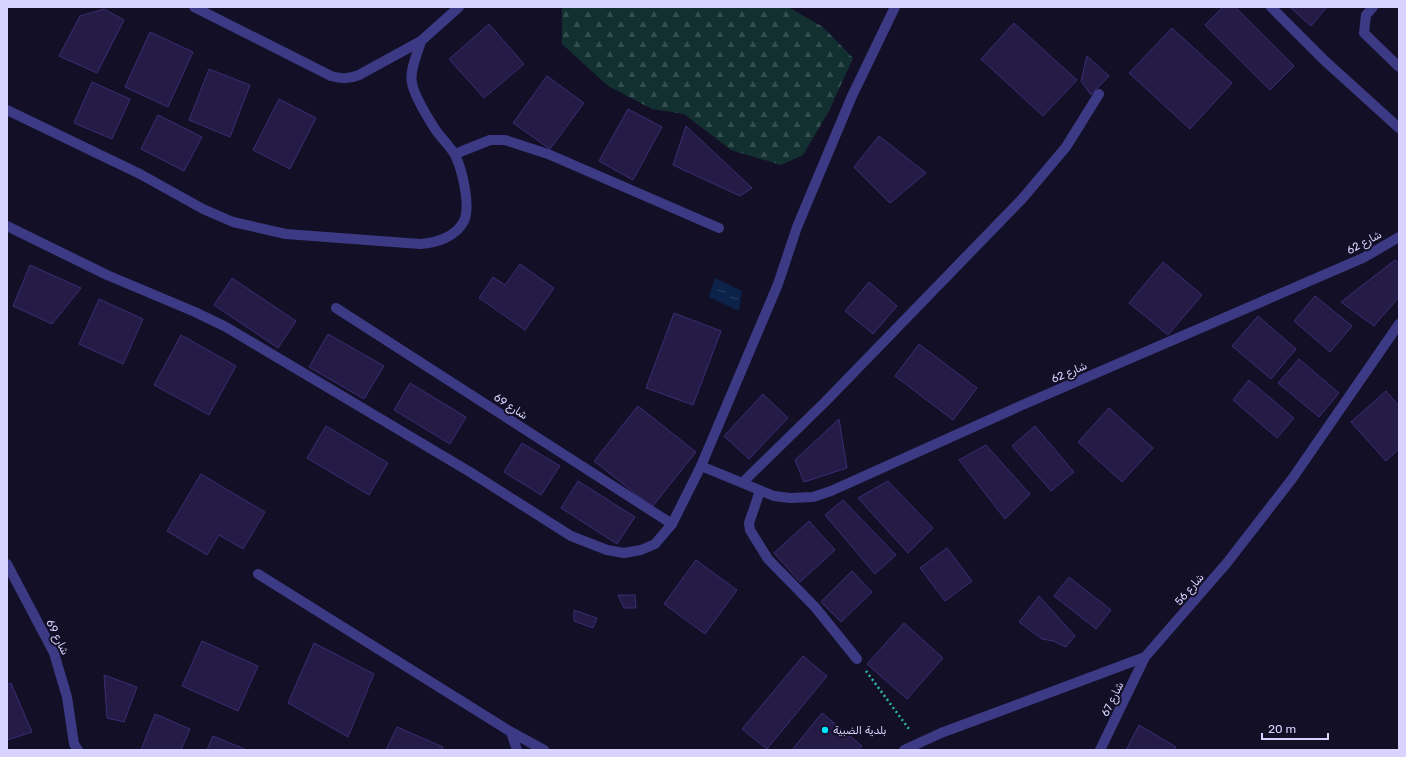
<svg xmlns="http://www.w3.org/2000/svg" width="1406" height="757" font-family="Rubik,'Noto Naskh Arabic',sans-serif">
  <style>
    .forest { fill: url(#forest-firs) }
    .water { fill: url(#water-ripples) }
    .building { fill: #241b47; stroke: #3b2d73 }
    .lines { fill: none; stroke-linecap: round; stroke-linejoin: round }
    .path { stroke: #2fb8b0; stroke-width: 2.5; stroke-dasharray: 2 3; stroke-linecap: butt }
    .lane { stroke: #3d3a85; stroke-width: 10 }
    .street { stroke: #3d3a85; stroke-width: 10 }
    .poi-dot { fill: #00e5ff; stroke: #130f26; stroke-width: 1.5 }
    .labels { text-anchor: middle; stroke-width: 4; stroke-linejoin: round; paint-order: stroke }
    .street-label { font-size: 11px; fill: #d9d4ff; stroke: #130f26 }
    .poi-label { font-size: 11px; fill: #d9d4ff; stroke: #130f26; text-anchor: start }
  </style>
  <defs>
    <pattern id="forest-firs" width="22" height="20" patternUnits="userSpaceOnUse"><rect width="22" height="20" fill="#12302f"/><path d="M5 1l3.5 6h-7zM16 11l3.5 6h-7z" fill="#344d4e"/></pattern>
    <pattern id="water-ripples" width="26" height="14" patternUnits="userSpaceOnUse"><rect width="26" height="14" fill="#0c2248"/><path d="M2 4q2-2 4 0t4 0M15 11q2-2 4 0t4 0" fill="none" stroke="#2f4163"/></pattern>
  </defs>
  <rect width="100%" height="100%" fill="#130f26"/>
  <polygon class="forest" points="562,7 788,7 823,27 853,58 829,111 803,155 781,165 731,150 684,114 652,109 608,86 562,44"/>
  <polygon class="water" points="715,278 742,291 739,311 709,297"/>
  <g class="building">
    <polygon points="1223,7 1235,7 1294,66 1270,90 1205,25"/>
    <polygon points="1290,7 1327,7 1311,26"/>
    <polygon points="104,9 124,20 97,73 59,56 80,16"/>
    <polygon points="1014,23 1077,80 1043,116 981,59"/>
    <polygon points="489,24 524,64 484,98 449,59"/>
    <polygon points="1172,28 1232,83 1190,129 1129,73"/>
    <polygon points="150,32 193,52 168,107 125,87"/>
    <polygon points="1087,56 1109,76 1091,95 1081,81"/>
    <polygon points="209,69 250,85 230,137 189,120"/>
    <polygon points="547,76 584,103 550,149 513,123"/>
    <polygon points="92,82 130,99 112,139 74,123"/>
    <polygon points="279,99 316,118 290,169 253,150"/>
    <polygon points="628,109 662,127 633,180 599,161"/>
    <polygon points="158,115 202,137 184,171 141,149"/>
    <polygon points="686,126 752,188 740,196 673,165"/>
    <polygon points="879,136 926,173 890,203 854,167"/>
    <polygon points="1395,260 1399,263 1399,297 1374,326 1341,302"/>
    <polygon points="1163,262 1202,295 1168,335 1129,303"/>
    <polygon points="520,264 554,288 525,330 479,298 493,277 505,285"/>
    <polygon points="30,265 81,288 52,324 13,306"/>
    <polygon points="232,278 296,321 278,348 214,305"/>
    <polygon points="869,282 897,306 873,334 845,311"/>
    <polygon points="1315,296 1352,326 1330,352 1294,321"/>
    <polygon points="99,299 143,319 123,364 79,344"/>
    <polygon points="674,313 721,331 693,405 646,388"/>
    <polygon points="1258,316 1296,349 1271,379 1232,346"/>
    <polygon points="328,334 384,366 364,399 309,367"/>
    <polygon points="181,335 236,366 209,415 154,385"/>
    <polygon points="919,344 977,388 953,420 895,376"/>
    <polygon points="1299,359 1339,393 1319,417 1278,383"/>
    <polygon points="1249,380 1294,418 1277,438 1233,400"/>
    <polygon points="410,383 466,417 450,444 394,410"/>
    <polygon points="1386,391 1399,406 1399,449 1386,461 1351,422"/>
    <polygon points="763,394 788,418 749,459 724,436"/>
    <polygon points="638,406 696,452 652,507 594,461"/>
    <polygon points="1109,408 1153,448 1122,482 1078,442"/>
    <polygon points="839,419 847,468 804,482 795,460"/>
    <polygon points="326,426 388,463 369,495 307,458"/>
    <polygon points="1035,426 1074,472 1051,491 1012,446"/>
    <polygon points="522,443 560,466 541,495 504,472"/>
    <polygon points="986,445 1030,494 1005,519 959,460"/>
    <polygon points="201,474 265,512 243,549 219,535 207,555 167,531"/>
    <polygon points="578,481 635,517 617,544 561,508"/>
    <polygon points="888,481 933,528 908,553 858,498"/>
    <polygon points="843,500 896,555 875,574 825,515"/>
    <polygon points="809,521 835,550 800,582 774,553"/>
    <polygon points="947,548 972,581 945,601 920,568"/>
    <polygon points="696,560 737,590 705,634 664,604"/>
    <polygon points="852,571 872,592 841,622 821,602"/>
    <polygon points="1069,577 1111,610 1096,629 1054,596"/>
    <polygon points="618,595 635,595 636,608 624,608"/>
    <polygon points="1039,596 1075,636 1066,647 1053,641 1042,639 1019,622"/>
    <polygon points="574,610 597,618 593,628 574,621"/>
    <polygon points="904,623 943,658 907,699 867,664"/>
    <polygon points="202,641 258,666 238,711 182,686"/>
    <polygon points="314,643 374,674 348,737 288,703"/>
    <polygon points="803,656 827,676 767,749 742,729"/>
    <polygon points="104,675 137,687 124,722 107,718"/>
    <polygon points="11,683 32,732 7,740 7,685"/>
    <polygon points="822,713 862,746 859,750 792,750"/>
    <polygon points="155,714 190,729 181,750 141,750"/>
    <polygon points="1139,725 1176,747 1174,750 1126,750"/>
    <polygon points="397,727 443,747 441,750 386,750"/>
    <polygon points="213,736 247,750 207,750"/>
  </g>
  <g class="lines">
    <polyline class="path" points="866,671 909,729"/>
    <polyline class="lane" points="1373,7 1366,15 1364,33 1399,67"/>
    <g class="street">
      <path d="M 194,7 L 331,76 C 342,79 349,79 359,75 L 421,41 L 459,7"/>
      <polyline points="1271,7 1324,60 1399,128"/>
      <path d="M 7,110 L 140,174 L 203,209 L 233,222 L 286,234 L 420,244 C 436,243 456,237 464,221 C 471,206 462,169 455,155 C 450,146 441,138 435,129 C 428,118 414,95 412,83 C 409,70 418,53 421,41"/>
      <polyline points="455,154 490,140 505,140 548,154 719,228"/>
      <polyline points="7,226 107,275 195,312 226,327 470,472 571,536 607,550 624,553 641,550 655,544 672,524 701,466 778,284 797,227 852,96 895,7"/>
      <polyline points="336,308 672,524"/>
      <polyline points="701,466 774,496 790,498 813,497 831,491 1020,406 1363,258 1399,237"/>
      <polyline points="743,482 825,402 1022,199 1066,147 1099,94"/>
      <polyline points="760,491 749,523 750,530 768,559 815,607 857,659"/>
      <polyline points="7,564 54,653 67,697 74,744 78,750"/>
      <polyline points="258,574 511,732 544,750"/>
      <polyline points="511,732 517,750"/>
      <polyline points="904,750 941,733 1145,657 1226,564 1292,479 1399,324"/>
      <polyline points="1100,750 1145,657"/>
    </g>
  </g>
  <circle class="poi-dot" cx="825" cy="730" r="4"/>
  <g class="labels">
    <g class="street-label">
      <text transform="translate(1364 242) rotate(-28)" y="4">شارع 62</text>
      <text transform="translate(1069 372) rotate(-23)" y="4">شارع 62</text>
      <text transform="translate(511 406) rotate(33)" y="4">شارع 69</text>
      <text transform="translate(1189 589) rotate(-49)" y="4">شارع 56</text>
      <text transform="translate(58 637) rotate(64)" y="4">شارع 69</text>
      <text transform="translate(1112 699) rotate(-64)" y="4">شارع 67</text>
    </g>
    <g class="poi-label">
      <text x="833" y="734">بلدية الضبية</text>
    </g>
  </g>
  <rect width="1406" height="757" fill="none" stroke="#d9d4ff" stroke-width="16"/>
  <path d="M1262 733v6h66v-6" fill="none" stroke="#d9d4ff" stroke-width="2"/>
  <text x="1268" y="733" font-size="12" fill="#d9d4ff" stroke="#130f26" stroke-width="3" paint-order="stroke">20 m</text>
</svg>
